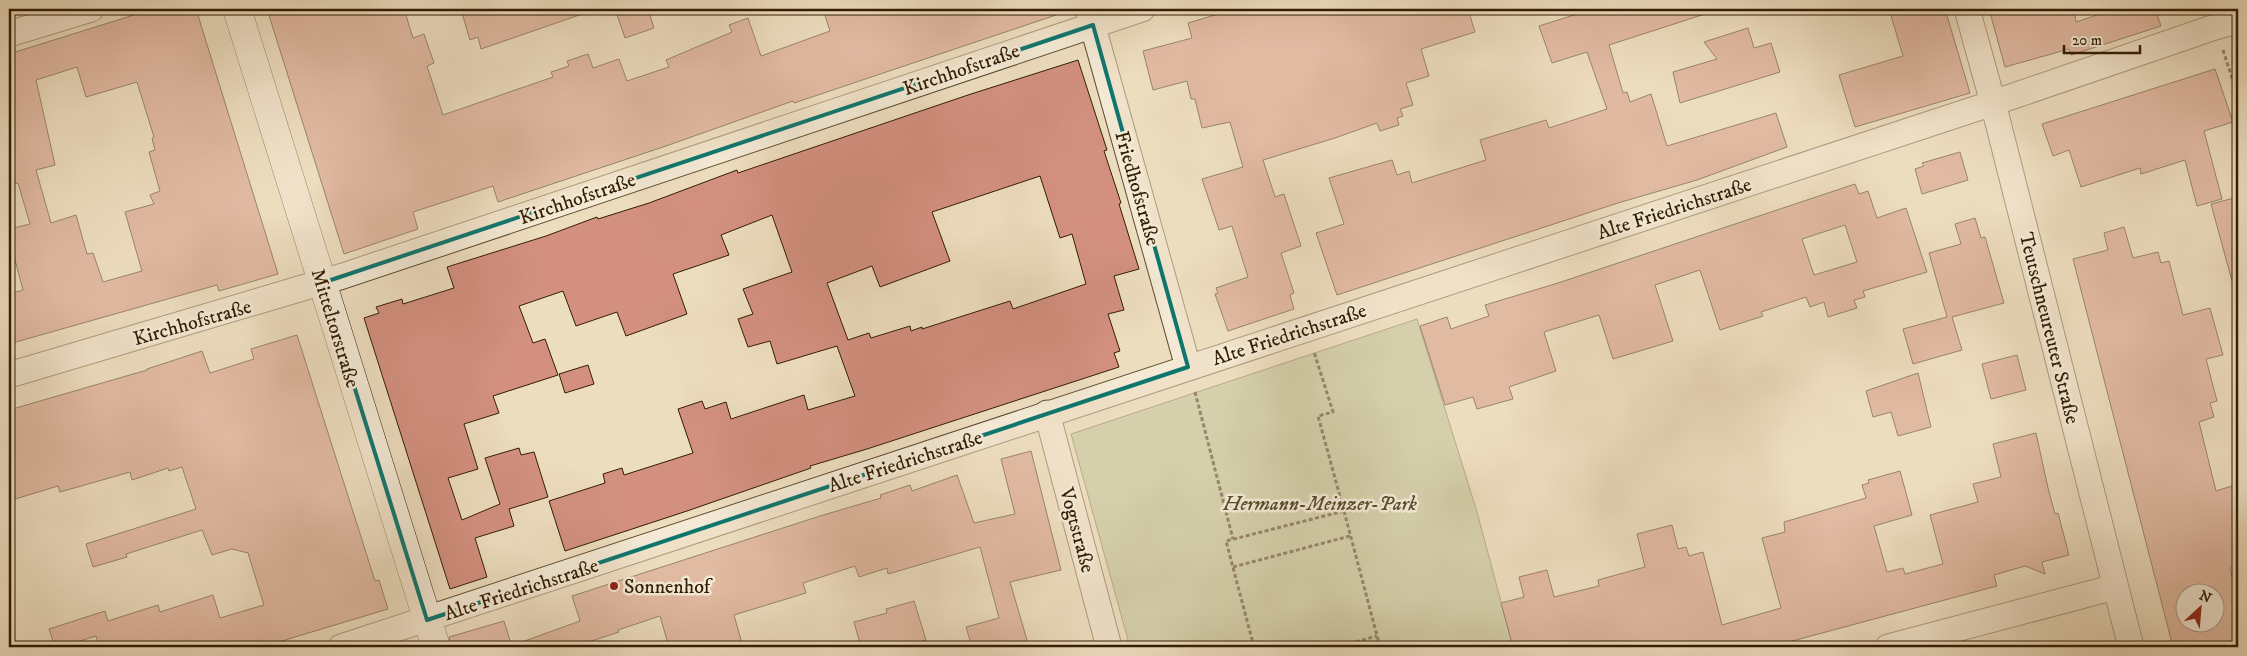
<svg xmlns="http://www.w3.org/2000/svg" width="2247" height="656" font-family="'IM FELL DW Pica',serif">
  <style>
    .green { fill: #b8c192; stroke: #756f4a }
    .building { fill: #d3907f; stroke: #321d02; fill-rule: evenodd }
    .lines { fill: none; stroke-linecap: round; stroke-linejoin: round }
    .street-casing { stroke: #614d31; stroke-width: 27 }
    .secondary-casing { stroke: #321d02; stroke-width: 29 }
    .path { stroke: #321d02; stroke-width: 3; stroke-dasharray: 4 2.5; stroke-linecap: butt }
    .street { stroke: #f3e9d5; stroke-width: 25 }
    .secondary { stroke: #f3e9d5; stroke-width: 28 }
    .marked { fill: none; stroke: #0f766e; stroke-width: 4; stroke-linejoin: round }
    .poi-dot { fill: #8f2418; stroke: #f3e9d5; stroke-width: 2 }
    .labels { text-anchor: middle; stroke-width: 5; stroke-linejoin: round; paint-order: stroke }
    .street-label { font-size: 20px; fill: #321d02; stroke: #f3e9d5 }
    .park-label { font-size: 20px; font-style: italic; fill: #5a4e2d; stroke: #f3e9d5 }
    .poi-label { font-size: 20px; fill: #321d02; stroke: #f3e9d5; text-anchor: start }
  </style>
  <rect width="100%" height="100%" fill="#edddbf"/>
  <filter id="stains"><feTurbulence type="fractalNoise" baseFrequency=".004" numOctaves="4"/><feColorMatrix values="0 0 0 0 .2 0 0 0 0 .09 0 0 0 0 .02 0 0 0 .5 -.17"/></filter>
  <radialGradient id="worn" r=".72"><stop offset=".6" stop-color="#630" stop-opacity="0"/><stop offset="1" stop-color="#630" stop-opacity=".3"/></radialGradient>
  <polygon class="green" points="1417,319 1477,512 1513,647 1130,647 1071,434"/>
  <g class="building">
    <path d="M 153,9 L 196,9 L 278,274 L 219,291 L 217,285 L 9,344 L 9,294 L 23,290 L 9,237 L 15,235 L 13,228 L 30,224 L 18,183 L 9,185 L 9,54 ZM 77,67 L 86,97 L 137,82 L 154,137 L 152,138 L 155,150 L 149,152 L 160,191 L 150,195 L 154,204 L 125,212 L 142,271 L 103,282 L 93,253 L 87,254 L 76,215 L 51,223 L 36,170 L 55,165 L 36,80 Z"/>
    <polygon points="267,9 404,9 413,38 424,34 434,63 427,66 443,115 553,77 551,72 569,66 567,61 588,54 593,68 619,59 627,81 669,67 666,60 732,32 729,25 748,18 761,56 830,31 823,9 1065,9 1065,12 794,103 793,101 666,146 498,202 493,186 413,212 418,229 344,254"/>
    <polygon points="474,9 587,9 588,12 481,49 478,37 470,40 462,13"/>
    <polygon points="615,9 648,9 654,28 625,38"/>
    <polygon points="1235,9 1468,9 1475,32 1421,49 1429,76 1406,83 1413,105 1400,109 1403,116 1397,118 1399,125 1380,131 1377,123 1335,138 1263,160 1275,197 1284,194 1301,246 1281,253 1294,293 1290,295 1294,309 1228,331 1215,294 1218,293 1216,288 1248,277 1232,226 1219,230 1202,179 1243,167 1230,122 1202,128 1195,99 1191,99 1187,81 1153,90 1143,51 1192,38 1188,23"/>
    <polygon points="1593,9 1708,9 1708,13 1609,45 1623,93 1627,92 1630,102 1651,94 1667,146 1776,113 1787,147 1697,180 1618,203 1337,295 1316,233 1344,224 1329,178 1392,160 1397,175 1409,171 1412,183 1486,160 1480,140 1546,120 1549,128 1607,109 1587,52 1552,63 1539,26"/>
    <polygon points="1889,9 1945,9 1970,93 1855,127 1839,75 1903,56"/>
    <polygon points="1989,9 2074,9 2076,22 2115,9 2155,9 2161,26 2071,55 2069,49 2005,67"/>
    <polygon points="1748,28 1754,48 1771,43 1780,72 1680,103 1673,72 1717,59 1704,42"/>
    <path d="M 1078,60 L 1107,150 L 1104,151 L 1121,203 L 1119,204 L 1139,269 L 1114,276 L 1124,310 L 1108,314 L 1120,351 L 1114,353 L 1119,367 L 867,449 L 810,466 L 811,468 L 687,511 L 565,551 L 549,501 L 605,483 L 603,474 L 622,468 L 624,475 L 693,453 L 678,409 L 702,401 L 705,409 L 726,402 L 731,419 L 804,395 L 808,410 L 855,396 L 837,346 L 777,364 L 770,341 L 748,347 L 738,319 L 753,314 L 743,289 L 792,272 L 772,215 L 721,235 L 729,255 L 673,274 L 687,314 L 626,336 L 617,312 L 576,326 L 563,291 L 519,306 L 533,343 L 545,339 L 558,375 L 493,396 L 499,413 L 464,424 L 478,469 L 448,478 L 462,520 L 500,504 L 485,458 L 519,448 L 521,455 L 534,452 L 548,497 L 509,509 L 514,526 L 475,538 L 487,577 L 450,589 L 364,318 L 379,313 L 376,307 L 402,299 L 403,304 L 454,288 L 447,267 L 546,236 L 597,217 L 598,219 L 649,203 L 737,170 L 738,173 L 968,95 ZM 1040,176 L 1060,238 L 1072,234 L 1086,284 L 1013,309 L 1010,301 L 922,329 L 922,327 L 911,331 L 910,326 L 871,338 L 869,333 L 848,340 L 827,283 L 872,266 L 880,287 L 950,261 L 932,212 Z"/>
    <polygon points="2215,69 2233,122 2204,131 2222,199 2197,206 2185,160 2141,174 2140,168 2081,187 2069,150 2053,156 2042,124"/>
    <polygon points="1960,152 1968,180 1922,194 1915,169 1924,166 1922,163"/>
    <path d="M 1855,184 L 1859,194 L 1868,191 L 1877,218 L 1906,208 L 1927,272 L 1863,291 L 1865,297 L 1854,300 L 1857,308 L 1828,317 L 1824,302 L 1810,307 L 1806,297 L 1761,312 L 1763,316 L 1720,330 L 1700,270 L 1655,285 L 1673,341 L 1613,359 L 1599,315 L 1544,332 L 1556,371 L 1509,387 L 1513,399 L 1477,409 L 1473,397 L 1445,405 L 1420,326 L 1447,317 L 1451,329 L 1489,316 L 1485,305 L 1558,283 ZM 1845,225 L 1857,262 L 1814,275 L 1802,239 Z"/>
    <polygon points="2238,197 2238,281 2232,281 2211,204"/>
    <polygon points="1975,218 1981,238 1985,237 2004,303 1952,317 1962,350 1913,364 1903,329 1947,317 1929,253 1961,244 1955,224"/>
    <path d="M 2124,227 L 2133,258 L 2158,252 L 2161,263 L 2169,261 L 2183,315 L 2210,308 L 2223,355 L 2206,359 L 2217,401 L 2210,403 L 2214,417 L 2199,422 L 2216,491 L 2238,484 L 2238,566 L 2230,568 L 2238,603 L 2238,647 L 2173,647 L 2073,259 L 2108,250 L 2104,233 ZM 2184,594 L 2214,594 L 2214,624 L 2184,624 Z"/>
    <polygon points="297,335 375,581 379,580 388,609 262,647 99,647 96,636 61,647 55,647 49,629 105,611 108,621 158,605 160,612 213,595 220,618 264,605 248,553 232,549 212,555 202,530 126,554 127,557 93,567 86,544 196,509 182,467 169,471 168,468 132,480 130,472 60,492 58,486 12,500 9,490 9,410 147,370 147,369 202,351 210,373 254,359 251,349"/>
    <polygon points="2017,355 2026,390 1991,399 1982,364"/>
    <polygon points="588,365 594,384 565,393 559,374"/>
    <polygon points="1918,373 1931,427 1898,436 1891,412 1873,417 1866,391"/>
    <polygon points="2036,433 2048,488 2055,514 2058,513 2069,555 2042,562 2045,574 2025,566 1994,575 1997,586 1770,647 1513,647 1501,603 1524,597 1519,577 1547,570 1554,597 1599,586 1598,580 1645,567 1637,534 1672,525 1678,549 1686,547 1689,556 1703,552 1722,625 1781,608 1762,538 1785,532 1784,522 1866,498 1862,485 1869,483 1868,480 1900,471 1912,515 1874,526 1887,572 1903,568 1905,574 1943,564 1930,515 1978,502 1973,484 2001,477 1993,444"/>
    <polygon points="1031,451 1061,570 1010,582 1029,647 972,647 966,627 999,618 980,547 888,574 887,568 859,577 855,566 803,583 806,593 734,615 743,647 669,647 660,616 618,630 619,632 573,647 519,647 519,643 580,621 572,596 820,516 881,498 880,495 910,485 912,491 957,475 974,523 1015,514 1001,459"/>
    <polygon points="914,601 926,640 901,647 861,647 854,622 887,613 886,609"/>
    <polygon points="504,621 512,647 451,647 449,637"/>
  </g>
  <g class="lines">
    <defs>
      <g id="street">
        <polyline points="1088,9 1188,367"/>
        <polyline points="1967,9 1993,103 2131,647"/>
        <polyline points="9,34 91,9"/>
        <polyline points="9,375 343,276 1142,9"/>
        <polyline points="1047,413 1109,647"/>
        <polyline points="341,647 1993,103 2215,27 2238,21"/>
        <polyline points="1888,647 2115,587"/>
      </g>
      <polyline id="secondary" points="237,9 436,647"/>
    </defs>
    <use href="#street" class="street-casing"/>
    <use href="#secondary" class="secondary-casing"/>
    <g class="path">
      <polyline points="2223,50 2238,97"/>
      <polyline points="1195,392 1233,539"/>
      <polyline points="1344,511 1380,647"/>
      <polyline points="1233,567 1350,536"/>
      <polyline points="1254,647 1226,541 1344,511 1318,416 1333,412 1314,352"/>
      <polyline points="1337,647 1377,636"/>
    </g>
    <use href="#street" class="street"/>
    <use href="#secondary" class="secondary"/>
  </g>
  <path d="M0 0H2247V656H0ZM 1093,25 L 1188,367 L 427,620 L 322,283 Z" fill="#edddbf" fill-opacity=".55" fill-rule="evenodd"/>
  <path class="marked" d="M 1093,25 L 1188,367 L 427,620 L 322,283 Z"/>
  <circle class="poi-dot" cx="614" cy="586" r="5"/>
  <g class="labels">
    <g class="street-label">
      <text transform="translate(961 69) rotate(-19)" y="7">Kirchhofstraße</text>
      <text transform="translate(1138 188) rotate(74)" y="7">Friedhofstraße</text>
      <text transform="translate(577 198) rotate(-19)" y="7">Kirchhofstraße</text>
      <text transform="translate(1674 208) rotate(-18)" y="7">Alte Friedrichstraße</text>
      <text transform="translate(192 322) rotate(-16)" y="7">Kirchhofstraße</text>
      <text transform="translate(336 328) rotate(73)" y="7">Mitteltorstraße</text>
      <text transform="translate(2050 328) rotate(76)" y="7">Teutschneureuter Straße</text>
      <text transform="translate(1289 334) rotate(-18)" y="7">Alte Friedrichstraße</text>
      <text transform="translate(905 461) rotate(-18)" y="7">Alte Friedrichstraße</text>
      <text transform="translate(1078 530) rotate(75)" y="7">Vogtstraße</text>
      <text transform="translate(521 589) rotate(-18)" y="7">Alte Friedrichstraße</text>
    </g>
    <g class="park-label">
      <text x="1320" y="510">Hermann-Meinzer-Park</text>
    </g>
    <g class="poi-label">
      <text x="624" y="593">Sonnenhof</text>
    </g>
  </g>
  <rect width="2247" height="656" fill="none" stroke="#edddbf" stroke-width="30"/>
  <rect x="10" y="10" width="2227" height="636" fill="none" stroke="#321d02" stroke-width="2.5"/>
  <rect x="15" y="15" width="2217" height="626" fill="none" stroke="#321d02"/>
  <g transform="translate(2200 608) rotate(26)"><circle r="24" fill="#f3e9d5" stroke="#a69781"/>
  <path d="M0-4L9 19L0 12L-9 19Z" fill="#8f2418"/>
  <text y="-8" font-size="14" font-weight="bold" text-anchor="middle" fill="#321d02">N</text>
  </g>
  <path d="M2064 45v8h76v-8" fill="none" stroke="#321d02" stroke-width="2.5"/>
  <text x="2072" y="45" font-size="15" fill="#321d02" stroke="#f3e9d5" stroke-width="4" paint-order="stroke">20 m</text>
  <rect width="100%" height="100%" filter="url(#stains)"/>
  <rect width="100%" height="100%" fill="url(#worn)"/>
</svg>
